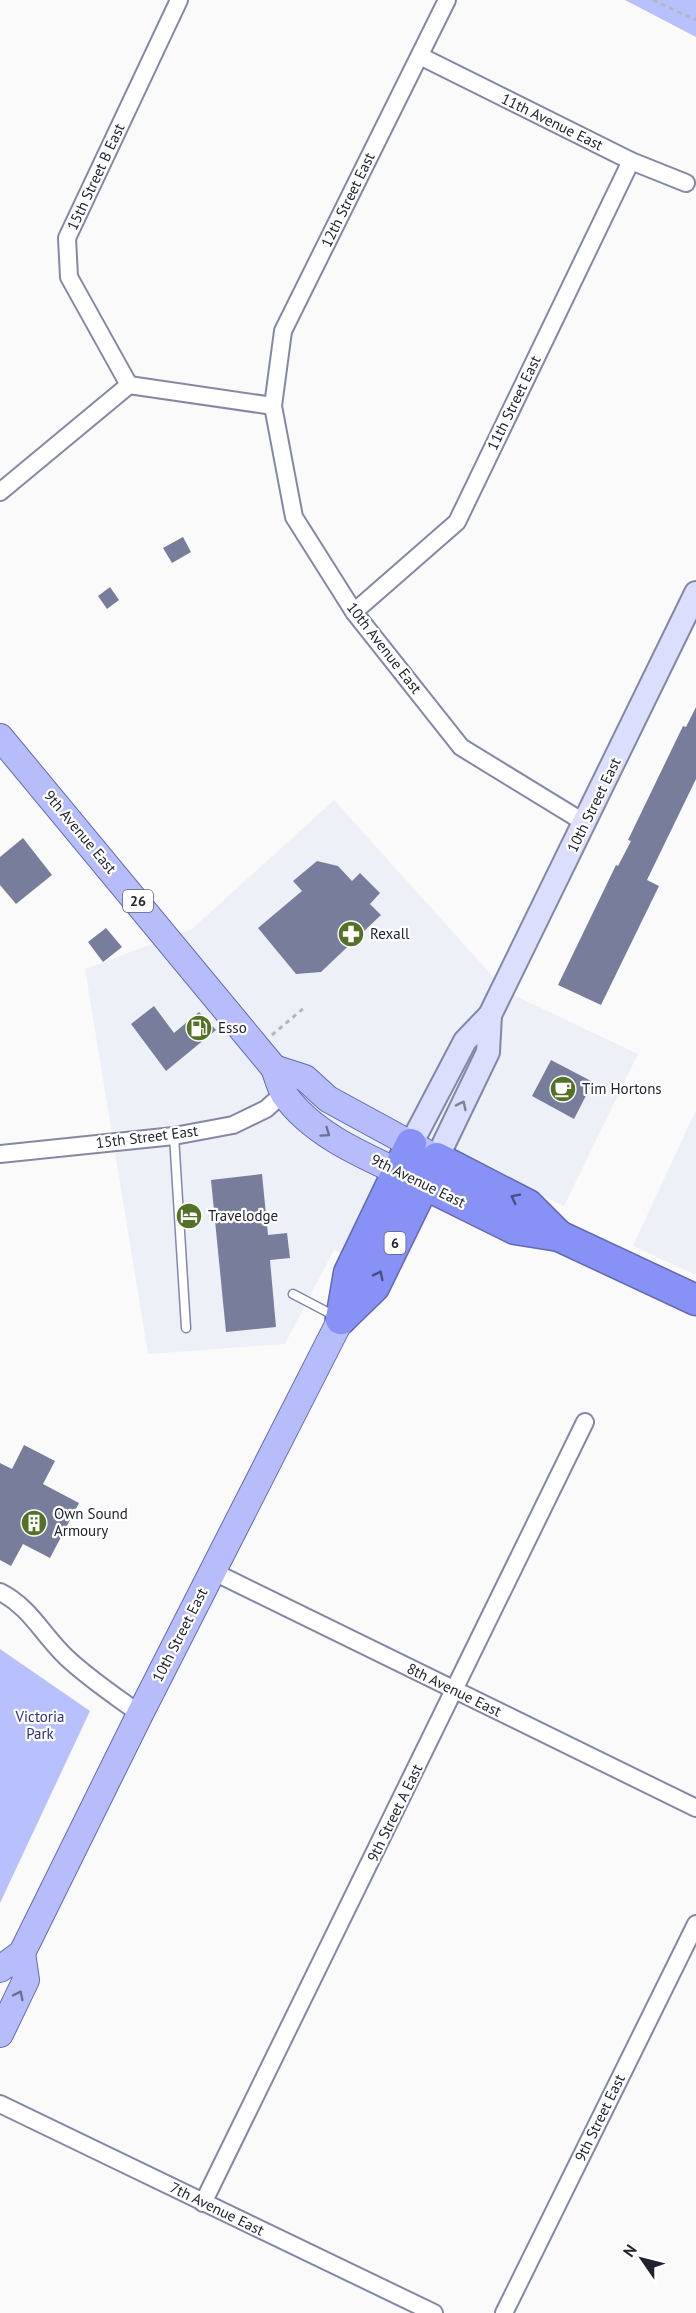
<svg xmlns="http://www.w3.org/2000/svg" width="696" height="2313" font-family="'PT Sans',sans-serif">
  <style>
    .built { fill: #eef0f8 }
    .green { fill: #b8c1fd }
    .building { fill: #787d9c }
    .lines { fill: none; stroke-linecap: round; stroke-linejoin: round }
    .lane-casing { stroke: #8388a7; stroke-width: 11 }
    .street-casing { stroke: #8388a7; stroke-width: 20 }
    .secondary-casing { stroke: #8388a7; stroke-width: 26 }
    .primary-casing { stroke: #636ab1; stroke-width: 28 }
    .highway-casing { stroke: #636ab1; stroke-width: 33 }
    .path { stroke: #b6b6ba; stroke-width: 3; stroke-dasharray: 4.5 4.5; stroke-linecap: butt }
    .lane { stroke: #fff; stroke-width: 8 }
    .street { stroke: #fff; stroke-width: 16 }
    .secondary { stroke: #dbdefc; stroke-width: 22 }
    .primary { stroke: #b7bdfa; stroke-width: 26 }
    .highway { stroke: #8791f6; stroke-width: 30 }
    .oneway { stroke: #7e8096 }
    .oneway2 { stroke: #6c7095 }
    .oneway3 { stroke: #4a4f7f }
    .labels { text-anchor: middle; stroke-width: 4.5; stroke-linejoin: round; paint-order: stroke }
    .shield { fill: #fff; stroke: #64656e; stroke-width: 1.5 }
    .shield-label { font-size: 14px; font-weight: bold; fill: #212330 }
    .street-label { font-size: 15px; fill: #212330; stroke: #fff }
    .poi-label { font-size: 15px; fill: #212330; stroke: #fff; text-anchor: start }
    .park-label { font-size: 15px; fill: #2e2e7a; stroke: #fff }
  </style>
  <rect width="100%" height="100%" fill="#fafafa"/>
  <g class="built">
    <polygon points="334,800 507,992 638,1054 564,1206 433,1144 374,1268 334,1250 285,1344 148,1354 85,969 192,929"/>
    <polygon points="696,1110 696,1275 633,1246"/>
  </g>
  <g class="green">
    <polygon points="625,0 696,0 696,37"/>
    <polygon points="0,1649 90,1711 0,1903"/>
  </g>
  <g class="building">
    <polygon points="183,537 191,552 172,563 163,548"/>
    <polygon points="110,587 119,600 107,609 98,596"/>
    <polygon points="696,707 696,779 647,880 659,886 601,1005 558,985 616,865 618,866 631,841 628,840 683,726 686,727"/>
    <polygon points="23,838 52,875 16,904 0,885 0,857"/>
    <polygon points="317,861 338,866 352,881 360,873 380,893 370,904 381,915 321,972 296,974 258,928 302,891 293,881"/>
    <polygon points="106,928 122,947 103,962 88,942"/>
    <polygon points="154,1006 174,1033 199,1012 216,1030 166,1071 131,1024"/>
    <polygon points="551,1060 593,1082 574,1119 532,1096"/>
    <polygon points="262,1174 268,1235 287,1233 290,1258 270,1260 276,1327 226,1332 211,1180"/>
    <polygon points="24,1445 55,1461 43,1484 79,1503 50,1558 23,1544 11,1566 0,1560 0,1463 12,1469"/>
  </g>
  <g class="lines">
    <defs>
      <g id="lane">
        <polyline points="174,1136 186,1328"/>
        <polyline points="293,1294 335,1316"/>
      </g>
      <g id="street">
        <polyline points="447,0 283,331 273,406 294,517 354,612 461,747 585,823"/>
        <polyline points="420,56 631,161 686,183"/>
        <polyline points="129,385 69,277 67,238 179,0"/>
        <polyline points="129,385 273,406"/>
        <polyline points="0,492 129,385"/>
        <polyline points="354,612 457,522 631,161"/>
        <polyline points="0,1154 174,1136 233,1125 266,1109 284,1093"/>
        <polyline points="212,1571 696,1808"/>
        <path d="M 0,1592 C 30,1607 42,1634 66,1657 C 88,1678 115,1696 140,1714"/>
        <polyline points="0,2104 434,2313"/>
        <polyline points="203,2203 585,1422"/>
        <polyline points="504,2313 696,1924"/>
      </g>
      <g id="secondary">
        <polyline points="411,1144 465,1041 490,1015 696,593"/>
        <polyline points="437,1158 488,1052 490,1015"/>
      </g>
      <g id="primary">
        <path d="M 0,737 L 274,1068 C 277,1076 280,1087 284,1094 C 313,1136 369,1158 414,1179"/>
        <polyline points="274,1068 305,1078 328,1099 427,1153"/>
        <polyline points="0,1969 22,1953 140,1714 341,1319"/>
        <polyline points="0,2034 26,1980 22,1953"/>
      </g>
      <g id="highway">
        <polyline points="424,1184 515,1229 559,1236 696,1300"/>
        <polyline points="341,1319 374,1287 437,1158 528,1205 559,1236"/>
        <polyline points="341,1319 349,1273 411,1144"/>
      </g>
    </defs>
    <use href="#lane" class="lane-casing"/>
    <use href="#street" class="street-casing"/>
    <use href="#secondary" class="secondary-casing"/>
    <use href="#primary" class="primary-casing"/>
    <use href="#highway" class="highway-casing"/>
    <g class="path">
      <polyline points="653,0 696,20"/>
      <polyline points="272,1035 305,1007"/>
    </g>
    <use href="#lane" class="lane"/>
    <use href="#street" class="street"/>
    <use href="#secondary" class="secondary"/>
    <use href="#primary" class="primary"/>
    <use href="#highway" class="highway"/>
  </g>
  <defs><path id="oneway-chevron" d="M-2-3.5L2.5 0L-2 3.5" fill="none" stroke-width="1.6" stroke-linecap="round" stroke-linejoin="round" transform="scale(1.5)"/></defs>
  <use class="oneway" href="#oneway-chevron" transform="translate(462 1105) rotate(-64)"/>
  <g class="oneway2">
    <use href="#oneway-chevron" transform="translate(326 1133) rotate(35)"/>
    <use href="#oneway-chevron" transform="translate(19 1995) rotate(-64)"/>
  </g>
  <g class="oneway3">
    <use href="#oneway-chevron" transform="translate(515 1198) rotate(-153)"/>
    <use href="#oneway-chevron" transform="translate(379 1275) rotate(-64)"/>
  </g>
  <defs>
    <symbol id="pharmacy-disc" viewBox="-11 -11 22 22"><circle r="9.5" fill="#547126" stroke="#fff"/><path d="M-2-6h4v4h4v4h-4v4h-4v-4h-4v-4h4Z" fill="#fff"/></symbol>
    <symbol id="fuel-disc" viewBox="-11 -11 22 22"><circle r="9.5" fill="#547126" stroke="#fff"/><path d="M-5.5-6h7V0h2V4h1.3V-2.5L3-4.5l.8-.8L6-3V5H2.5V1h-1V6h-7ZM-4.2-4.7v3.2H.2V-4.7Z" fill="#fff"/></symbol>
    <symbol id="cafe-disc" viewBox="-11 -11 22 22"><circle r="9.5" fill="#547126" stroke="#fff"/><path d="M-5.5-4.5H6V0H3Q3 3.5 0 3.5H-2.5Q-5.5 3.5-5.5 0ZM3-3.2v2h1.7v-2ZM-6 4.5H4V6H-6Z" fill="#fff"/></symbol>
    <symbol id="hotel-disc" viewBox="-11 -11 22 22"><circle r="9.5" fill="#547126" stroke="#fff"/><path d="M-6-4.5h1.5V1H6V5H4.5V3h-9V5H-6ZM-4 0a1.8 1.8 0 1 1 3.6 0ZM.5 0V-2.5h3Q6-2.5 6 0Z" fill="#fff"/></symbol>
    <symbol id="building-disc" viewBox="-11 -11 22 22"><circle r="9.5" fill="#547126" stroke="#fff"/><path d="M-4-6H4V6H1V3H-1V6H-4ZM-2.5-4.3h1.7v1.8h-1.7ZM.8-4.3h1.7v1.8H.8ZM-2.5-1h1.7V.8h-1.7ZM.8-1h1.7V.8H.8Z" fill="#fff"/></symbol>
  </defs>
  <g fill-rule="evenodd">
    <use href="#pharmacy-disc" x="336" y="919" width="30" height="30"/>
    <use href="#fuel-disc" x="184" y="1013" width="30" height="30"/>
    <use href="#cafe-disc" x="548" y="1074" width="30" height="30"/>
    <use href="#hotel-disc" x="174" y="1201" width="30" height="30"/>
    <use href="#building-disc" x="19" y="1508" width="30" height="30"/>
  </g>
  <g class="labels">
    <g class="shield">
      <rect x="123" y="890" width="30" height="22" rx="4.5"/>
      <rect x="384.5" y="1232" width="21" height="22" rx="4.5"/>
    </g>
    <g class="shield-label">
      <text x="138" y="906">26</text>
      <text x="395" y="1248">6</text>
    </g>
    <g class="street-label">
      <text transform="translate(552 122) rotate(26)" y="5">11th Avenue East</text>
      <text transform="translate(96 177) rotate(-65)" y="5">15th Street B East</text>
      <text transform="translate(348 200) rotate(-64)" y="5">12th Street East</text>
      <text transform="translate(514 403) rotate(-64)" y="5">11th Street East</text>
      <text transform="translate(384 648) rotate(52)" y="5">10th Avenue East</text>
      <text transform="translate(594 805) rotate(-64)" y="5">10th Street East</text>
      <text transform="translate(80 832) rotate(50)" y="5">9th Avenue East</text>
      <text transform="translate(147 1137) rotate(-7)" y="5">15th Street East</text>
      <text transform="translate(418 1181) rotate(26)" y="5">9th Avenue East</text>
      <text transform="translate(180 1635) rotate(-63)" y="5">10th Street East</text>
      <text transform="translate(454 1690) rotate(26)" y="5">8th Avenue East</text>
      <text transform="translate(395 1813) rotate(-64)" y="5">9th Street A East</text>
      <text transform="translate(600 2118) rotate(-64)" y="5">9th Street East</text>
      <text transform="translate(217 2209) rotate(26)" y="5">7th Avenue East</text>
    </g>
    <g class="poi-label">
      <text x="370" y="939">Rexall</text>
      <text x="218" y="1033">Esso</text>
      <text x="582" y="1094">Tim Hortons</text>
      <text x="208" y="1221">Travelodge</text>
      <text x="54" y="1519">Own Sound<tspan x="54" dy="17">Armoury</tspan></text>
    </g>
    <g class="park-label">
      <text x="40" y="1722">Victoria<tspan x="40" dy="17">Park</tspan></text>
    </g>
  </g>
  <g transform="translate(642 2259) rotate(305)" stroke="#ffffff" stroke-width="4.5" paint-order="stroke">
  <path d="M0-4.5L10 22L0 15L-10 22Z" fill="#212330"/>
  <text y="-9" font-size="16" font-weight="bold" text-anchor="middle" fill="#212330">N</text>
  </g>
</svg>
